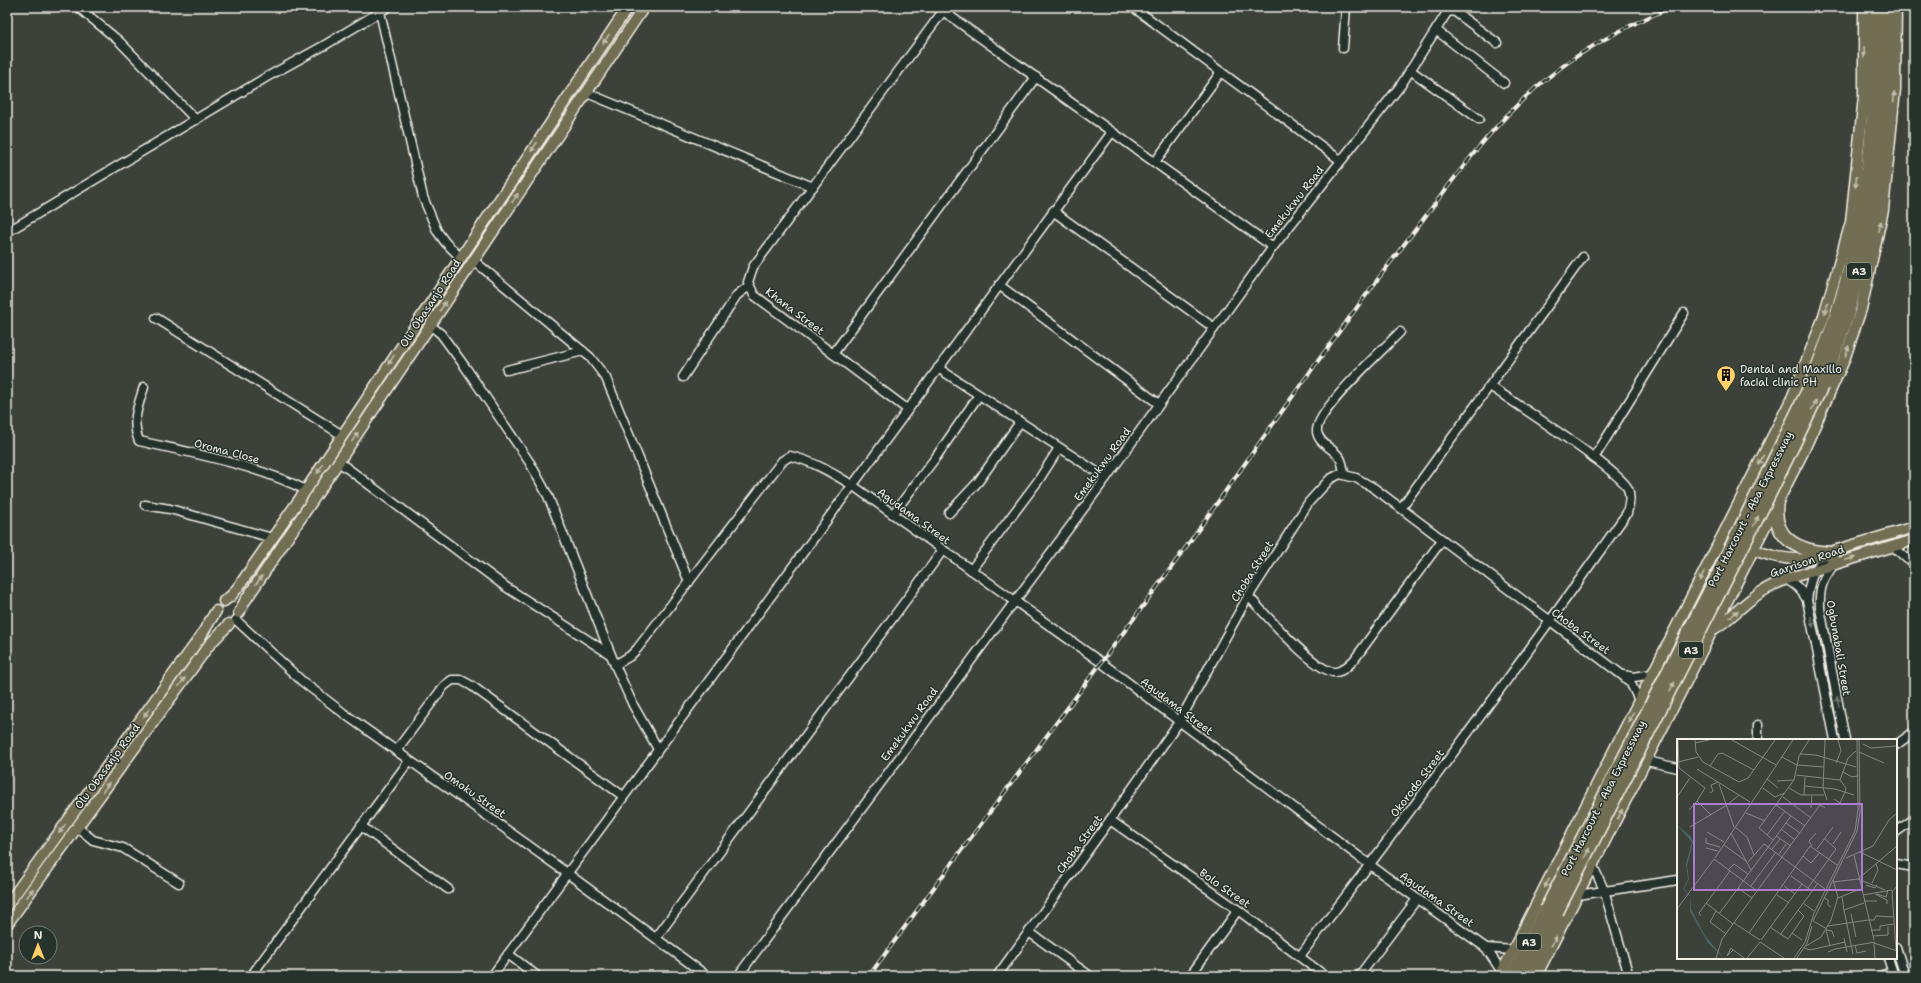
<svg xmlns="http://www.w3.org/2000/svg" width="1921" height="983" font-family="'Shantell Sans',sans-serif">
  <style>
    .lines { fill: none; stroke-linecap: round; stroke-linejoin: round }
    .minor-casing { stroke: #f4f1e8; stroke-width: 11 }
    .major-casing { stroke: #f4f1e8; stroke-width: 13 }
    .highway-casing { stroke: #f4f1e8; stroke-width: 15 }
    .minor { stroke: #26332d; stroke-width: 8 }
    .major { stroke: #726e52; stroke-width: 10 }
    .highway { stroke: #726e52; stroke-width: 12 }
    .rail-casing { stroke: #f4f1e8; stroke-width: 4 }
    .rail { stroke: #26332d; stroke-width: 2.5; stroke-dasharray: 8; stroke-linecap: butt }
    .highway-bridge-casing { stroke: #f4f1e8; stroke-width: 15; stroke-linecap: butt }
    .highway-bridge { stroke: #726e52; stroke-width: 12 }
    .oneway { fill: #c0bdac }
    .oneway2 { fill: #6e766e }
    .labels { text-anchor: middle; stroke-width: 3; stroke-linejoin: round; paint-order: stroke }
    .shield { fill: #26332d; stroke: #b6b8b0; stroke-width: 1 }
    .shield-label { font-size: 10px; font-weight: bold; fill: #f4f1e8 }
    .street-label { font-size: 11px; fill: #f4f1e8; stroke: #26332d }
    .poi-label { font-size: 11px; fill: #f4f1e8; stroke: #26332d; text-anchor: start }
    .inset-road { fill: none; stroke: #868880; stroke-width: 1 }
    .view { fill: #ab7bcf; fill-opacity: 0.15; stroke: #ab7bcf; stroke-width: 2 }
    .inset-edge { fill: none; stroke: #f4f1e8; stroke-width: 2 }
  </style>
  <rect width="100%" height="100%" fill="#3c423a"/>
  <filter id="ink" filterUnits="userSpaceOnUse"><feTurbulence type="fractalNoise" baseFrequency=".025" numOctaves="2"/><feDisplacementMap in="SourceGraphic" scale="8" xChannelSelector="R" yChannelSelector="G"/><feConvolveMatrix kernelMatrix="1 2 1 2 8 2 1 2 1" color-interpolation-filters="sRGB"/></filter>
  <g filter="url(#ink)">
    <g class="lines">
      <defs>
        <g id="minor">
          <polyline points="78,7 119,41 196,120"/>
          <polyline points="1133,7 1340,160"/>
          <polyline points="379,8 423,197 437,231 445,242 460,257"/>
          <polyline points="943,11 1273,247"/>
          <polyline points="1436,30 1504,83"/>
          <polyline points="1343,48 1346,7"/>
          <polyline points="1410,70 1479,119"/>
          <polyline points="587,93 813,187"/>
          <polyline points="1155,162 1221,72"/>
          <polyline points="1053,211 1214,328"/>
          <polyline points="7,232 265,78 325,45 388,7"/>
          <polyline points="473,260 590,357 606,378 689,582"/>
          <polyline points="999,285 1159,404"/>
          <polyline points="156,318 342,435"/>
          <polyline points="430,325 441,334 466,368 530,463 548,496 615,665 633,705 658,749"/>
          <polyline points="833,354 1036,77"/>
          <polyline points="938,368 1106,478"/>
          <polyline points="507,370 583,351"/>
          <polyline points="683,377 737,295 749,286"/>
          <path d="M 144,387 C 138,406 131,422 139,441 C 196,454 253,464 306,490"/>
          <polyline points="907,409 754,295 748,282 753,267 946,7"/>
          <polyline points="1594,458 1684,313"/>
          <polyline points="339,462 506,587 611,655"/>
          <path d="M 1344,474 C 1343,469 1343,461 1339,457 C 1333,448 1319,444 1317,432 C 1314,412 1384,349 1400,332"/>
          <polyline points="145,505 170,509 272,538"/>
          <polyline points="1401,508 1583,257"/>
          <polyline points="949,513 978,482 1020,422"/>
          <polyline points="893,514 936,457 979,395"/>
          <polyline points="1894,547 1907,559 1914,562"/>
          <path d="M 1835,563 C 1822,580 1819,588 1820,608 L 1845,740"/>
          <polyline points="971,570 1038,481 1059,448"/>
          <path d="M 1786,579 C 1796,585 1802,590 1807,600 L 1835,740"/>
          <path d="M 1248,596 C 1263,611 1317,675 1336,672 C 1343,671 1349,665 1354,660 L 1442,540"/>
          <path d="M 1807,600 C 1810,578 1813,568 1830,553"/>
          <polyline points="236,620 303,682 346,715 567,873 707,976"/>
          <path d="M 615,665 L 630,656 L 637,649 L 782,461 L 790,456 C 813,461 832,473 852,485 L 1102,663 L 1370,865 L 1486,948 L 1502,972"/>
          <polyline points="1623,675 1634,677 1652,674"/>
          <polyline points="1758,740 1758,725"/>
          <polyline points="1896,745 1914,732"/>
          <polyline points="396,751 444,686 452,680 461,680 472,686 623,796"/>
          <polyline points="1647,761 1678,768"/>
          <polyline points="1110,820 1238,910 1325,976"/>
          <polyline points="361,826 448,889"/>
          <polyline points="77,827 93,840 123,848 179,883"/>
          <polyline points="1896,832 1914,819"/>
          <polyline points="1896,864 1914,867"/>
          <polyline points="1593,866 1604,890 1629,976"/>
          <polyline points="1578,895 1678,880"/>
          <polyline points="1029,932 1090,976"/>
          <polyline points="656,938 943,550"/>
          <polyline points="1896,947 1905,976"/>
          <polyline points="1486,948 1513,950"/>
          <polyline points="508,954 537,976"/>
          <path d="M 1300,956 C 1412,810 1521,663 1627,513 C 1629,505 1631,497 1628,489 C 1622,472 1512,401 1490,386"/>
          <polyline points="1888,958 1894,976"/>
          <polyline points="251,976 409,761"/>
          <polyline points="492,976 1112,132"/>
          <polyline points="738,976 1106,478 1273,247 1401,85 1446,14 1448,12 1454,11 1497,43"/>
          <polyline points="997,976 1110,820 1179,722 1246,600 1309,502 1330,479 1340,474 1356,478 1374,488 1622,675 1630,682 1639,700"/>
          <polyline points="1190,976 1238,910"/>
          <polyline points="1359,976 1417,899"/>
          <polyline points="1880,976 1892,972"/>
        </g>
        <g id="major">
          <path d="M 1747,547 C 1768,556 1785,560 1807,559 L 1914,527"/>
          <polyline points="224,601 231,596 239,586 306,490 628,7"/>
          <polyline points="239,613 245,601 644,7"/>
          <path d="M 1712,630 C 1728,621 1739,608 1754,597 C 1764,589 1775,584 1786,579 L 1914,540"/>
          <polyline points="7,905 199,639 216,611"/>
          <polyline points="7,924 209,645 229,624"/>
          <polyline points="1500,976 1792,398 1823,319 1851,222 1864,96 1864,7"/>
          <polyline points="1536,976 1802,454 1844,360 1861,309 1883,210 1895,89 1896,7"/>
        </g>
        <g id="highway">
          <path d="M 1811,384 C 1820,360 1829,337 1837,313 C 1850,272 1859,228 1865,185 C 1875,127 1875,66 1875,7"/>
          <path d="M 1822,386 C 1847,324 1865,260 1875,194 C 1885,133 1886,69 1886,7"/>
          <path d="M 1777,501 C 1771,539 1798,551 1831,553 L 1835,563"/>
          <polyline points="1512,976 1546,909"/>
          <polyline points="1524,976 1557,912"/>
        </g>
      </defs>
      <use href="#minor" class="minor-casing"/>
      <use href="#major" class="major-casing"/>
      <use href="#highway" class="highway-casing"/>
      <use href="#minor" class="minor"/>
      <use href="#major" class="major"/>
      <use href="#highway" class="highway"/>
      <defs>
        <path id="rail" d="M 869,976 C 973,833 1080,693 1184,550 C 1259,444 1333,337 1412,234 C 1454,179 1495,119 1550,76 C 1587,46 1628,25 1672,7"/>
      </defs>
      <use href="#rail" class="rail-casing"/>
      <use href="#rail" class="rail"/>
      <defs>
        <g id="highway-bridge">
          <polyline points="1546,909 1712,586 1811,384"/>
          <polyline points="1557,912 1770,493 1822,386"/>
        </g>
      </defs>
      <use href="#highway-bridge" class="highway-bridge-casing"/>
      <use href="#highway-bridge" class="highway-bridge"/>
    </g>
    <defs><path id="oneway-solid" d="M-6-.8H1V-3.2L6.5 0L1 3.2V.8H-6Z"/></defs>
    <g class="oneway">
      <use href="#oneway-solid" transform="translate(606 39) rotate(124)"/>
      <use href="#oneway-solid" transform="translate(1864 52) rotate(91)"/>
      <use href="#oneway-solid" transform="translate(1894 97) rotate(-86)"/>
      <use href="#oneway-solid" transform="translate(534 147) rotate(124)"/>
      <use href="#oneway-solid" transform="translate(1856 182) rotate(97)"/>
      <use href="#oneway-solid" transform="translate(515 198) rotate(-56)"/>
      <use href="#oneway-solid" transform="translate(1880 226) rotate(-78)"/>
      <use href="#oneway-solid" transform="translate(443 306) rotate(-57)"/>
      <use href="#oneway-solid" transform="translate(1826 308) rotate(108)"/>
      <use href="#oneway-solid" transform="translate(1847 351) rotate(-72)"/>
      <use href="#oneway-solid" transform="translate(391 360) rotate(123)"/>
      <use href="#oneway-solid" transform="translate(1814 405) rotate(-65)"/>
      <use href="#oneway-solid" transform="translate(355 437) rotate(-56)"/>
      <use href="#oneway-solid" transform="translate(1761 460) rotate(117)"/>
      <use href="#oneway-solid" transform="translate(320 469) rotate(123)"/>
      <use href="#oneway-solid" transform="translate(1756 521) rotate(-63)"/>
      <use href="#oneway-solid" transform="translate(1850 559) rotate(-15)"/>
      <use href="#oneway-solid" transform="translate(1702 576) rotate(117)"/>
      <use href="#oneway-solid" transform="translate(259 580) rotate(-54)"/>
      <use href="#oneway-solid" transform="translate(1734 614) rotate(-42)"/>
      <use href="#oneway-solid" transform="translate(182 682) rotate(-54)"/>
      <use href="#oneway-solid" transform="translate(1672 687) rotate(-63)"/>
      <use href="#oneway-solid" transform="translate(147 712) rotate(126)"/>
      <use href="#oneway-solid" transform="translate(1631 717) rotate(117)"/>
      <use href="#oneway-solid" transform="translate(106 787) rotate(-54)"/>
      <use href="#oneway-solid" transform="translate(1620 814) rotate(-63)"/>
      <use href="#oneway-solid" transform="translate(62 829) rotate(126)"/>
      <use href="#oneway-solid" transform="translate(1587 853) rotate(-63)"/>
      <use href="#oneway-solid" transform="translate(1547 883) rotate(117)"/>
      <use href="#oneway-solid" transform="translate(30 893) rotate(-54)"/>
      <use href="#oneway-solid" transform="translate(1554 941) rotate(-62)"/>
    </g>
    <g class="oneway2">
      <use href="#oneway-solid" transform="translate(1812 622) rotate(78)"/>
      <use href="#oneway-solid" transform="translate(1838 702) rotate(-101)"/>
    </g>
  </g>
  <defs>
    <symbol id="building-pin" viewBox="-11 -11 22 30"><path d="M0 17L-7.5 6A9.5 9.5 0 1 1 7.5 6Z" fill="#ffd166" stroke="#26332d"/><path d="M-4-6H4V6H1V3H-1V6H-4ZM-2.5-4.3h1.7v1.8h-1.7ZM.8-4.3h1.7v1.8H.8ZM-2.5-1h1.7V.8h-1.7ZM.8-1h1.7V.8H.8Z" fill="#111"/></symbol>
  </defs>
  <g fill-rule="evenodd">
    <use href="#building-pin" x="1715" y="364" width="22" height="30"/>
  </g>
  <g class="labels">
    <g class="shield">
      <rect x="1847" y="263" width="24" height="16" rx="3"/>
      <rect x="1679" y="642" width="24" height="16" rx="3"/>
      <rect x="1517" y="934" width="24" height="16" rx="3"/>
    </g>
    <g class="shield-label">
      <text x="1859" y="275">A3</text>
      <text x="1691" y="654">A3</text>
      <text x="1529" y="946">A3</text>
    </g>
    <g class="street-label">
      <text transform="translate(1294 202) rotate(-52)" y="4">Emekukwu Road</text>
      <text transform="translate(430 303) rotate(-57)" y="4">Olu Obasanjo Road</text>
      <text transform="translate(795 311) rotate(37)" y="4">Khana Street</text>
      <text transform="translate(227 451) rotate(15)" y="4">Oroma Close</text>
      <text transform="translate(1102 464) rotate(-54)" y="4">Emekukwu Road</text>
      <text transform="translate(1750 509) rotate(-63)" y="4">Port Harcourt - Aba Expressway</text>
      <text transform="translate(914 516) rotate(36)" y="4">Agudama Street</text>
      <text transform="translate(1807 561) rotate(-19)" y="4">Garrison Road</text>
      <text transform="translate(1252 571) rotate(-58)" y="4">Choba Street</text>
      <text transform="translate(1581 631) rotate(36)" y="4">Choba Street</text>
      <text transform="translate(1839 648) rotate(80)" y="4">Ogbunabali Street</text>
      <text transform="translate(1177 706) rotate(37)" y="4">Agudama Street</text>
      <text transform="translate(909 724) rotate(-54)" y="4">Emekukwu Road</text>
      <text transform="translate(107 766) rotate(-54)" y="4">Olu Obasanjo Road</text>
      <text transform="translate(1417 783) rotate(-53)" y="4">Okorodo Street</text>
      <text transform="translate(475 794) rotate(35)" y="4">Omoku Street</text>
      <text transform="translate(1603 798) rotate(-63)" y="4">Port Harcourt - Aba Expressway</text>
      <text transform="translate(1079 844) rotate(-54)" y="4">Choba Street</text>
      <text transform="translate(1225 888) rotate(35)" y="4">Bolo Street</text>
      <text transform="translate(1437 899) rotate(35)" y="4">Agudama Street</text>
    </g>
    <g class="poi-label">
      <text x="1740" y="373">Dental and Maxillo<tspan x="1740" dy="13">facial clinic PH</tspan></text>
    </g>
  </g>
  <g transform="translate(1677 739)">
    <rect width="220" height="220" fill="#3c423a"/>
    <path d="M 0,86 L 14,98 L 16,103 L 10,127 L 12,140 L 7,150 L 13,156 L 14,170 L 28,197 L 47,219 L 31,204 L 13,172 L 13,157 L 6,150 L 11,140 L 9,125 L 15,103 Z" fill="#486a6e"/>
    <path class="inset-road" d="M 1,1 L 2,29 L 28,49 L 20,62 L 34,76M 18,1 L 19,13 L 26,23 L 62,43 L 71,39 L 98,1M 55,1 L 99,26M 148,1 L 146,49 L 150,61M 18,4 L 32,1M 186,5 L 194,9 L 220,7M 182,13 L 207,24M 123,15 L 139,16 L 179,28M 105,18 L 120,26 L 147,28M 1,23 L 21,18M 159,24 L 164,12 L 161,1M 33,27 L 41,15 L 45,14 L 77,31M 20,30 L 73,63M 166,33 L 175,38 L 180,37M 119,36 L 163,41 L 169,49 L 168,53 L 163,64 L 157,60M 90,40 L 101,49M 163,41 L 171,19 L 179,12M 100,42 L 117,41M 42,45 L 57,88M 128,47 L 158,50 L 177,56M 86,49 L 98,58 L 108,54M 112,49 L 124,56 L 147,56M 33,54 L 36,52 L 34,46 L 41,43M 127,56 L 128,38M 0,58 L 13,39M 106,58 L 134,79M 99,66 L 128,87M 134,69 L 135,57M 12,71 L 20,62M 69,74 L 88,82M 109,84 L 123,94M 13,88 L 50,66 L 62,56M 58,88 L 70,98 L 77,116M 104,90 L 118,101M 30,93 L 47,103M 54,94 L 74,131M 90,96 L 108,72M 99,97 L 114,107M 29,99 L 29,104 L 43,108M 96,101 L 82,89 L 117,41 L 122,17 L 132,1M 156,105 L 164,93M 47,106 L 69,122M 135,107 L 132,102 L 139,94M 29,109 L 41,112M 95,110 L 103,100M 140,110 L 156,88M 183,113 L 220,131M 102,115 L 109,105M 177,116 L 197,201M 126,117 L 134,124 L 143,113M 38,119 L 116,1M 169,119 L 196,107 L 212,81 L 220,74M 37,120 L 80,152M 71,123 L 87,105 L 148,150M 51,131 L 57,125 L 71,135M 114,137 L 135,152M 181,140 L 220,107M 156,143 L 181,140 L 208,151M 195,144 L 201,131 L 199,125M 189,146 L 198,149 L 200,146M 74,147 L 99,113M 107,147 L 118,155M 61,149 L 75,159M 131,149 L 159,110 L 147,99M 198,155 L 210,161 L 210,165M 200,155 L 209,158 L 211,151M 100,156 L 112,164M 186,156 L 215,151M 165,158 L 167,171M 147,159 L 151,161 L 151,166 L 154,168M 161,159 L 183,150M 187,162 L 200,162M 29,164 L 56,185M 126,164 L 137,172M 0,170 L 37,120M 39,172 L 33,183 L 49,195M 42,175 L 114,77M 174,175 L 179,198M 24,177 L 22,174 L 53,132M 191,181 L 197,181 L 199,177 L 216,178M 136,182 L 150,190M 136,182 L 180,92 L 183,73 L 182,1M 57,184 L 83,201M 151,187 L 191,181M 93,188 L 111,200 L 127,177 L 121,171M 149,191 L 153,207M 149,191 L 155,192 L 157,198M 194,191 L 203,191 L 203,187 L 217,185M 72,194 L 133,107 L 160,126M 115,194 L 125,201M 103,196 L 141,144M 196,197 L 211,196 L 211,188M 167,199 L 170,213M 84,201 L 125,145M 83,203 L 107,219M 197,204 L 220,212M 197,204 L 198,219M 178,206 L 180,214 L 189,212M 129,207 L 144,198 L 154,181 L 161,158 L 156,141M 127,209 L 133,211 L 168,203M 56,211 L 50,217 L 54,209 L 55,210 L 67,219M 219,211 L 215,153 L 220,147M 151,213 L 158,210 L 198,203M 176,215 L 167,171 L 187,164M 39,219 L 45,200 L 143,66 L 148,69M 70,219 L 83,203M 117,219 L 128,203 L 137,174 L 178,92 L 181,70 L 180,1M 120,219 L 130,204 L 135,187"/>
    <path class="view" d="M 17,65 L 185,65 L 185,151 L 17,151 Z"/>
    <rect width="220" height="220" class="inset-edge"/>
  </g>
  <rect width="1921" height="983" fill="none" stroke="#26332d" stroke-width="24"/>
  <rect x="12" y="12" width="1897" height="959" fill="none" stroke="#f4f1e8" stroke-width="1.5" filter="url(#ink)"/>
  <g transform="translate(38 945)"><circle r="19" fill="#26332d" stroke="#787f78"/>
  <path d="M0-3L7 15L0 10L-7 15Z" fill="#ffd166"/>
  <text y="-6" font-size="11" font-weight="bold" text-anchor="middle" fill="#f4f1e8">N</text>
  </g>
</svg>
